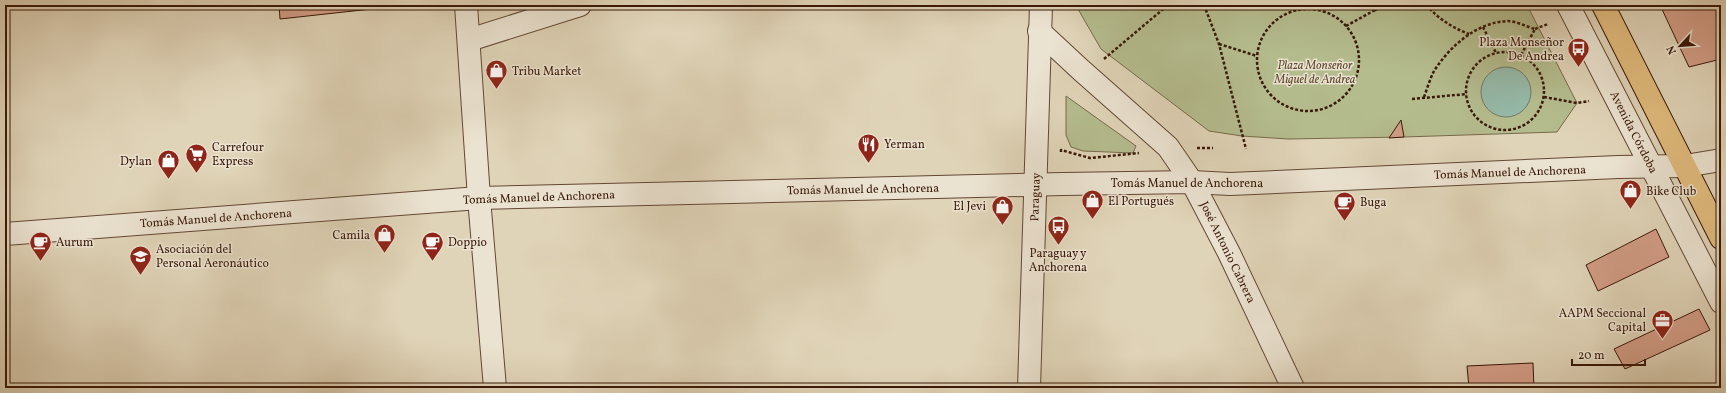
<svg xmlns="http://www.w3.org/2000/svg" width="1726" height="393" font-family="Vollkorn,serif">
  <style>
    .green { fill: #b4bc8e; stroke: #766a4b }
    .water { fill: #95b9a8; stroke: #707968 }
    .building { fill: #d39d87; stroke: #391808 }
    .lines { fill: none; stroke-linecap: round; stroke-linejoin: round }
    .minor-casing { stroke: #634734; stroke-width: 24 }
    .major-casing { stroke: #391808; stroke-width: 24 }
    .path { stroke: #391808; stroke-width: 2.5; stroke-dasharray: 3 2; stroke-linecap: butt }
    .minor { stroke: #ebe3d1; stroke-width: 22 }
    .major { stroke: #e0ba7c; stroke-width: 22 }
    .labels { text-anchor: middle; stroke-width: 3; stroke-linejoin: round; paint-order: stroke }
    .poi-label { font-size: 12px; fill: #391808; stroke: #ebe3d1; text-anchor: start }
    .park-label { font-size: 12px; font-style: italic; fill: #5e4930; stroke: #ebe3d1 }
    .street-label { font-size: 12px; fill: #391808; stroke: #ebe3d1 }
  </style>
  <rect width="100%" height="100%" fill="#e0d4b8"/>
  <filter id="stains"><feTurbulence type="fractalNoise" baseFrequency=".005" numOctaves="4"/><feColorMatrix values="0 0 0 0 .2 0 0 0 0 .09 0 0 0 0 .02 0 0 0 .5 -.17"/></filter>
  <radialGradient id="worn" r=".72"><stop offset=".6" stop-color="#630" stop-opacity="0"/><stop offset="1" stop-color="#630" stop-opacity=".3"/></radialGradient>
  <g class="green">
    <polygon points="1079,5 1527,5 1577,103 1557,132 1404,137 1288,139 1242,136 1209,131 1101,49 1078,9"/>
    <polygon points="1066,96 1136,146 1133,153 1083,151 1071,147 1066,135"/>
  </g>
  <circle class="water" cx="1506" cy="92" r="25"/>
  <g class="building">
    <polygon points="279,5 408,5 280,19"/>
    <polygon points="1660,5 1721,5 1721,59 1689,67"/>
    <polygon points="1401,120 1404,137 1389,138"/>
    <polygon points="1656,229 1669,257 1598,291 1586,265"/>
    <polygon points="1699,309 1710,330 1625,369 1614,349"/>
    <polygon points="1533,363 1534,388 1469,388 1467,366"/>
  </g>
  <g class="lines">
    <defs>
      <g id="minor">
        <polyline points="466,5 479,198 495,388"/>
        <polyline points="1568,5 1721,302"/>
        <polyline points="1039,31 1081,70 1168,147 1192,182 1229,253 1293,388"/>
        <polyline points="469,40 580,5"/>
        <polyline points="5,234 479,198 1063,184 1192,182 1230,184 1618,167 1685,166 1721,160"/>
        <polyline points="1029,388 1041,5"/>
      </g>
      <polyline id="major" points="1603,5 1721,238"/>
    </defs>
    <use href="#minor" class="minor-casing"/>
    <use href="#major" class="major-casing"/>
    <g class="path">
      <polyline points="1204,5 1219,44 1246,149"/>
      <polyline points="1372,5 1375,10 1390,5"/>
      <path d="M 1426,5 C 1439,19 1451,27 1469,34"/>
      <circle cx="1308" cy="60" r="51"/>
      <polyline points="1346,26 1375,10"/>
      <polyline points="1483,27 1496,53"/>
      <polyline points="1535,29 1548,24"/>
      <polyline points="1219,44 1257,56"/>
      <circle cx="1505" cy="91" r="39"/>
      <polyline points="1104,59 1168,5"/>
      <path d="M 1424,97 C 1427,89 1430,79 1434,71 C 1450,46 1477,22 1508,21 C 1516,21 1527,27 1535,29 L 1521,55"/>
      <polyline points="1544,97 1577,103 1589,101"/>
      <polyline points="1412,99 1467,94"/>
      <polyline points="1197,148 1213,148"/>
      <polyline points="1061,152 1061,150 1090,158 1139,153"/>
    </g>
    <use href="#minor" class="minor"/>
    <use href="#major" class="major"/>
  </g>
  <defs>
    <symbol id="bus-pin" viewBox="-11 -11 22 30"><path d="M0 17L-7.5 6A9.5 9.5 0 1 1 7.5 6Z" fill="#8f2418" stroke="#ebe3d1"/><path d="M-5-6H5V4H4V6H2V4H-2V6H-4V4H-5ZM-3.5-4V0h7V-4ZM-3.5 1.2v1.5H-2V1.2ZM2 1.2v1.5H3.5V1.2Z" fill="#fff"/></symbol>
    <symbol id="shop-pin" viewBox="-11 -11 22 30"><path d="M0 17L-7.5 6A9.5 9.5 0 1 1 7.5 6Z" fill="#8f2418" stroke="#ebe3d1"/><path d="M-5-2.5h2.3a2.7 3.5 0 0 1 5.4 0H5L5.5 6h-11ZM-1.5-2.5h3a1.5 2.3 0 0 0-3 0Z" fill="#fff"/></symbol>
    <symbol id="restaurant-pin" viewBox="-11 -11 22 30"><path d="M0 17L-7.5 6A9.5 9.5 0 1 1 7.5 6Z" fill="#8f2418" stroke="#ebe3d1"/><path d="M-5-6h1v4h1v-4h1v4h1v-4h1v5L-1.5 .5V6h-2V.5L-5-1ZM5-6V6H3V1.5H1.5Q1.5-4 5-6Z" fill="#fff"/></symbol>
    <symbol id="supermarket-pin" viewBox="-11 -11 22 30"><path d="M0 17L-7.5 6A9.5 9.5 0 1 1 7.5 6Z" fill="#8f2418" stroke="#ebe3d1"/><path d="M-6-5.5h2.5l.6 2H6L4.5 2H-2.5L-4.4-4H-6ZM-1.5 3.2a1.3 1.3 0 1 0 .1 0ZM3 3.2a1.3 1.3 0 1 0 .1 0Z" fill="#fff"/></symbol>
    <symbol id="cafe-pin" viewBox="-11 -11 22 30"><path d="M0 17L-7.5 6A9.5 9.5 0 1 1 7.5 6Z" fill="#8f2418" stroke="#ebe3d1"/><path d="M-5.5-4.5H6V0H3Q3 3.5 0 3.5H-2.5Q-5.5 3.5-5.5 0ZM3-3.2v2h1.7v-2ZM-6 4.5H4V6H-6Z" fill="#fff"/></symbol>
    <symbol id="university-pin" viewBox="-11 -11 22 30"><path d="M0 17L-7.5 6A9.5 9.5 0 1 1 7.5 6Z" fill="#8f2418" stroke="#ebe3d1"/><path d="M0-5L7-2L0 1L-7-2ZM-4 1L0 2.5L4 1V4Q0 6-4 4Z" fill="#fff"/></symbol>
    <symbol id="office-pin" viewBox="-11 -11 22 30"><path d="M0 17L-7.5 6A9.5 9.5 0 1 1 7.5 6Z" fill="#8f2418" stroke="#ebe3d1"/><path d="M-6-3h4V-5.5h4V-3h4V5H-6ZM-1-4.5V-3h2v-1.5ZM-6 0V1H6V0Z" fill="#fff"/></symbol>
  </defs>
  <g fill-rule="evenodd">
    <use href="#bus-pin" x="1566" y="36" width="25" height="34"/>
    <use href="#shop-pin" x="484" y="58" width="25" height="34"/>
    <use href="#restaurant-pin" x="856" y="132" width="25" height="34"/>
    <use href="#supermarket-pin" x="184" y="142" width="25" height="34"/>
    <use href="#shop-pin" x="156" y="148" width="25" height="34"/>
    <use href="#shop-pin" x="1618" y="178" width="25" height="34"/>
    <use href="#shop-pin" x="1080" y="188" width="25" height="34"/>
    <use href="#cafe-pin" x="1332" y="190" width="25" height="34"/>
    <use href="#shop-pin" x="990" y="194" width="25" height="34"/>
    <use href="#bus-pin" x="1046" y="214" width="25" height="34"/>
    <use href="#shop-pin" x="372" y="222" width="25" height="34"/>
    <use href="#cafe-pin" x="28" y="230" width="25" height="34"/>
    <use href="#cafe-pin" x="420" y="230" width="25" height="34"/>
    <use href="#university-pin" x="128" y="244" width="25" height="34"/>
    <use href="#office-pin" x="1650" y="308" width="25" height="34"/>
  </g>
  <g class="labels">
    <g class="poi-label">
      <text x="1564" y="46" text-anchor="end">Plaza Monseñor<tspan x="1564" dy="14">De Andrea</tspan></text>
      <text x="512" y="75">Tribu Market</text>
      <text x="884" y="148">Yerman</text>
      <text x="212" y="151">Carrefour<tspan x="212" dy="14">Express</tspan></text>
      <text x="152" y="165" text-anchor="end">Dylan</text>
      <text x="1646" y="195">Bike Club</text>
      <text x="1108" y="205">El Portugués</text>
      <text x="1360" y="206">Buga</text>
      <text x="986" y="210" text-anchor="end">El Jevi</text>
      <text x="370" y="239" text-anchor="end">Camila</text>
      <text x="56" y="246">Aurum</text>
      <text x="448" y="246">Doppio</text>
      <text x="156" y="253">Asociación del<tspan x="156" dy="14">Personal Aeronáutico</tspan></text>
      <text x="1058" y="257" text-anchor="middle">Paraguay y<tspan x="1058" dy="14">Anchorena</tspan></text>
      <text x="1646" y="317" text-anchor="end">AAPM Seccional<tspan x="1646" dy="14">Capital</tspan></text>
    </g>
    <g class="park-label">
      <text x="1315" y="69">Plaza Monseñor<tspan x="1315" dy="14">Miguel de Andrea</tspan></text>
    </g>
    <g class="street-label">
      <text transform="translate(1634 132) rotate(63)" y="4">Avenida Córdoba</text>
      <text transform="translate(1510 172) rotate(-2)" y="4">Tomás Manuel de Anchorena</text>
      <text x="1187" y="187">Tomás Manuel de Anchorena</text>
      <text transform="translate(863 189) rotate(-1)" y="4">Tomás Manuel de Anchorena</text>
      <text transform="translate(539 197) rotate(-2)" y="4">Tomás Manuel de Anchorena</text>
      <text transform="translate(1035 197) rotate(-88)" y="4">Paraguay</text>
      <text transform="translate(216 218) rotate(-4)" y="4">Tomás Manuel de Anchorena</text>
      <text transform="translate(1228 252) rotate(64)" y="4">José Antonio Cabrera</text>
    </g>
  </g>
  <rect width="1726" height="393" fill="none" stroke="#e0d4b8" stroke-width="20"/>
  <rect x="6" y="6" width="1714" height="381" fill="none" stroke="#391808" stroke-width="2"/>
  <rect x="10" y="10" width="1706" height="373" fill="none" stroke="#391808"/>
  <g transform="translate(1680 46) rotate(244)" stroke="#ebe3d1" stroke-width="3" paint-order="stroke">
  <path d="M0-3L7 15L0 10L-7 15Z" fill="#391808"/>
  <text y="-6" font-size="11" font-weight="bold" text-anchor="middle" fill="#391808">N</text>
  </g>
  <path d="M1572 359v6h73v-6" fill="none" stroke="#391808" stroke-width="2"/>
  <text x="1578" y="359" font-size="12" fill="#391808" stroke="#ebe3d1" stroke-width="3" paint-order="stroke">20 m</text>
  <rect width="100%" height="100%" filter="url(#stains)"/>
  <rect width="100%" height="100%" fill="url(#worn)"/>
</svg>
